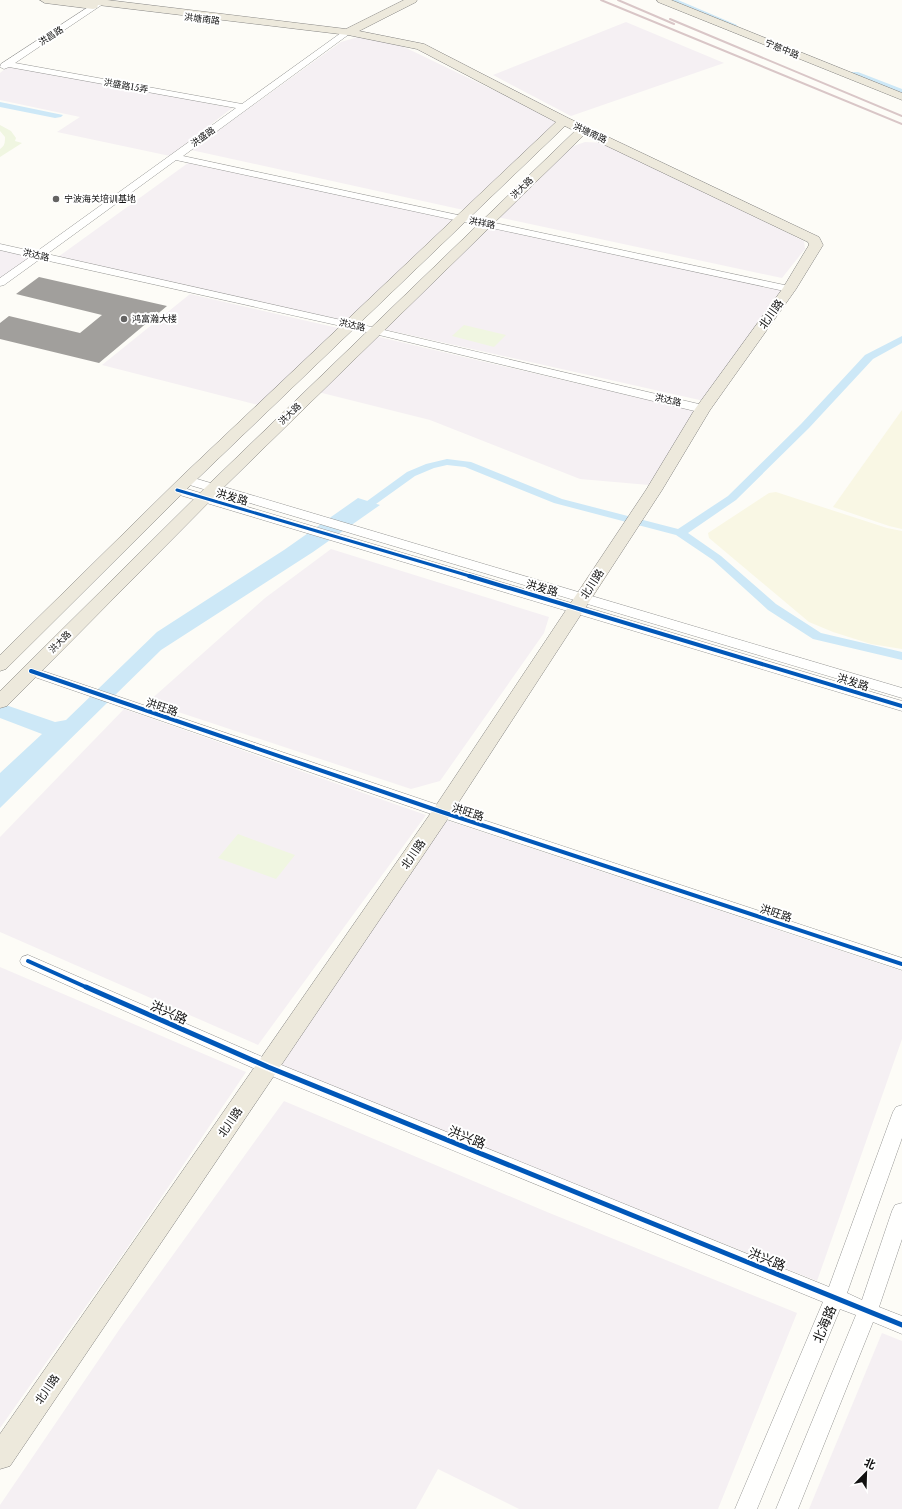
<svg xmlns="http://www.w3.org/2000/svg" width="902" height="1509" font-family="'Libre Baskerville','Noto Sans SC',serif">
  <style>
    .industrial { fill: #f5f0f3 }
    .farmland { fill: #f9f7e4 }
    .pitch { fill: #f0f6e1 }
    .water { fill: #cde8f7 }
    .lines { fill: none; stroke-linecap: round; stroke-linejoin: round }
    .canal { fill: #cde8f7; fill-rule: evenodd }
    .building { fill: #a19f9c }
    .minor-casing { stroke: #979795; stroke-width: 1 }
    .major-casing { stroke: #858482; stroke-width: 1 }
    .minor { fill: #fffffe; fill-rule: evenodd }
    .major { fill: #ede9dc; fill-rule: evenodd }
    .rail { stroke: #d9c6c7; stroke-width: 2 }
    .cycleway-far2-casing { stroke: #fff; stroke-width: 5 }
    .cycleway-far1-casing { stroke: #fff; stroke-width: 6 }
    .cycleway-casing { stroke: #fff; stroke-width: 8 }
    .cycleway-far2 { stroke: #0057b8; stroke-width: 3 }
    .cycleway-far1 { stroke: #0057b8; stroke-width: 4 }
    .cycleway { stroke: #0057b8; stroke-width: 5 }
    .poi-dot { fill: #646362; stroke: #fff; stroke-width: 1.5 }
    .labels { text-anchor: middle; stroke-width: 4; stroke-linejoin: round; paint-order: stroke }
    .far-street-label { font-size: 9px; fill: #111; stroke: #fff }
    .far-poi-label { font-size: 9px; fill: #111; stroke: #fff; text-anchor: start }
    .street-label { font-size: 11px; fill: #111; stroke: #fff }
    .near-street-label { font-size: 13px; fill: #111; stroke: #fff }
  </style>
  <rect width="100%" height="100%" fill="#fdfcf7"/>
  <g class="industrial">
    <polygon points="626,22 724,63 571,116 493,75"/>
    <polygon points="358,37 402,46 560,122 468,211 191,150 341,42"/>
    <polygon points="9,66 125,87 232,108 170,156 57,132 80,117 0,100 0,73"/>
    <polygon points="585,142 606,143 804,241 805,249 782,278 497,217 568,148"/>
    <polygon points="188,163 458,220 350,322 58,257"/>
    <polygon points="489,227 783,290 704,401 383,329"/>
    <polygon points="0,250 31,256 0,280"/>
    <polygon points="190,294 338,328 258,405 102,365"/>
    <polygon points="375,336 485,362 696,411 649,485 580,479 430,420 318,392"/>
    <polygon points="331,549 549,617 544,633 440,781 411,789 148,702 265,598"/>
    <polygon points="124,709 426,815 258,1045 0,932 0,837"/>
    <polygon points="443,819 902,971 902,1039 817,1281 281,1066"/>
    <polygon points="0,967 246,1072 125,1251 0,1428"/>
    <polygon points="284,1101 547,1212 797,1313 718,1509 519,1509 438,1469 416,1509 0,1509 0,1505 121,1327"/>
    <polygon points="882,1333 902,1341 902,1509 809,1509"/>
  </g>
  <g class="farmland">
    <polygon points="902,410 902,529 889,526 833,507"/>
    <polygon points="776,492 887,528 902,531 902,649 871,644 833,632 809,622 709,538 708,533 769,493"/>
  </g>
  <g class="pitch">
    <path d="M 0,125 L 11,131 L 16,138 L 15,141 L 22,143 L 0,157 L 0,149 C 5,146 5,142 5,137 L 0,131 Z"/>
    <polygon points="464,325 506,335 494,347 452,336"/>
    <polygon points="238,834 295,855 276,879 218,858"/>
  </g>
  <g class="water">
    <polygon points="0,102 63,115 61,117 55,118 0,107"/>
    <polygon points="358,498 380,505 313,552 161,650 0,808 0,773 42,734 0,718 0,703 55,722 66,720 157,632 284,550"/>
  </g>
  <g class="lines">
    <g class="canal">
      <polygon points="668,0 678,0 737,25 736,27 730,27"/>
      <polygon points="852,72 858,72 902,89 902,94 852,76"/>
      <polygon points="902,336 902,343 873,359 809,428 736,500 688,533 721,556 776,604 821,633 902,652 902,660 813,639 768,610 713,560 676,535 554,503 465,467 447,465 434,468 415,476 362,514 354,514 352,512 407,472 426,464 447,459 471,462 562,499 678,529 728,496 801,424 865,355"/>
    </g>
  </g>
  <polygon class="building" points="39,277 167,306 99,363 0,339 0,323 9,316 80,333 102,315 16,294"/>
  <g class="lines">
    <defs>
      <g id="minor">
        <polygon points="99,0 104,0 106,2 15,63 242,104 345,30 348,29 352,32 183,156 789,286 794,289 789,292 176,160 47,254 350,322 703,405 707,406 709,409 707,412 703,413 350,328 40,259 4,285 0,286 0,278 30,257 0,250 0,244 36,252 236,108 9,67 4,69 0,67 1,64"/>
        <polygon points="187,476 902,688 902,698 183,483 181,480 183,477"/>
        <polygon points="177,486 902,701 902,711 173,493 171,490 173,487"/>
        <polygon points="31,667 447,808 902,958 902,970 437,816 26,674 24,671 26,668"/>
        <polygon points="28,955 274,1062 829,1287 893,1112 896,1107 902,1105 902,1138 847,1293 862,1300 892,1211 895,1205 902,1203 902,1239 879,1307 902,1316 902,1334 873,1322 798,1509 776,1509 856,1315 840,1309 757,1509 735,1509 823,1302 262,1072 22,965 20,961 22,957"/>
      </g>
      <g id="major">
        <polygon points="40,0 107,0 346,29 404,0 417,0 416,2 359,31 424,44 568,118 819,237 823,245 796,289 710,410 662,490 449,817 10,1466 0,1469 0,1434 435,807 646,490 695,409 783,288 809,245 808,242 584,135 220,491 7,706 0,708 0,691 208,485 575,131 565,126 193,483 6,669 0,671 0,655 181,477 556,122 417,49 348,35 98,5 97,8 93,9 45,3"/>
        <polygon points="657,0 671,0 902,93 902,100 658,2"/>
      </g>
    </defs>
    <use href="#minor" class="minor-casing"/>
    <use href="#major" class="major-casing"/>
    <use href="#minor" class="minor"/>
    <use href="#major" class="major"/>
    <g class="rail">
      <polyline points="601,0 902,124"/>
      <polyline points="618,0 674,24"/>
      <polyline points="670,19 902,116"/>
    </g>
    <defs>
      <polyline id="cycleway-far2" points="177,490 473,577"/>
      <g id="cycleway-far1">
        <polyline points="469,576 902,706"/>
        <polyline points="31,671 442,812 902,964"/>
        <polyline points="28,961 88,988"/>
      </g>
      <polyline id="cycleway" points="86,987 268,1067 902,1325"/>
    </defs>
    <use href="#cycleway-far2" class="cycleway-far2-casing"/>
    <use href="#cycleway-far1" class="cycleway-far1-casing"/>
    <use href="#cycleway" class="cycleway-casing"/>
    <use href="#cycleway-far2" class="cycleway-far2"/>
    <use href="#cycleway-far1" class="cycleway-far1"/>
    <use href="#cycleway" class="cycleway"/>
  </g>
  <g class="poi-dot">
    <circle cx="56" cy="199" r="4"/>
    <circle cx="124" cy="319" r="4"/>
  </g>
  <g class="labels">
    <g class="far-street-label">
      <text transform="translate(202 19) rotate(7)" y="3">洪塘南路</text>
      <text transform="translate(51 36) rotate(-33)" y="3">洪昌路</text>
      <text transform="translate(782 49) rotate(22)" y="3">宁慈中路</text>
      <text transform="translate(126 86) rotate(10)" y="3">洪盛路15弄</text>
      <text transform="translate(590 133) rotate(25)" y="3">洪塘南路</text>
      <text transform="translate(203 137) rotate(-36)" y="3">洪盛路</text>
      <text transform="translate(522 188) rotate(-44)" y="3">洪大路</text>
      <text transform="translate(482 223) rotate(12)" y="3">洪祥路</text>
      <text transform="translate(36 255) rotate(13)" y="3">洪达路</text>
      <text transform="translate(352 325) rotate(13)" y="3">洪达路</text>
      <text transform="translate(668 400) rotate(13)" y="3">洪达路</text>
      <text transform="translate(290 414) rotate(-44)" y="3">洪大路</text>
      <text transform="translate(60 642) rotate(-45)" y="3">洪大路</text>
    </g>
    <g class="far-poi-label">
      <text x="64" y="202">宁波海关培训基地</text>
      <text x="132" y="322">鸿富瀚大楼</text>
    </g>
    <g class="street-label">
      <text transform="translate(771 314) rotate(-55)" y="4">北川路</text>
      <text transform="translate(232 497) rotate(16)" y="4">洪发路</text>
      <text transform="translate(592 584) rotate(-57)" y="4">北川路</text>
      <text transform="translate(542 588) rotate(16)" y="4">洪发路</text>
      <text transform="translate(853 682) rotate(17)" y="4">洪发路</text>
      <text transform="translate(162 707) rotate(19)" y="4">洪旺路</text>
      <text transform="translate(468 812) rotate(18)" y="4">洪旺路</text>
      <text transform="translate(413 854) rotate(-56)" y="4">北川路</text>
      <text transform="translate(776 913) rotate(18)" y="4">洪旺路</text>
      <text transform="translate(230 1122) rotate(-56)" y="4">北川路</text>
      <text transform="translate(47 1389) rotate(-56)" y="4">北川路</text>
    </g>
    <g class="near-street-label">
      <text transform="translate(169 1012) rotate(24)" y="5">洪兴路</text>
      <text transform="translate(467 1137) rotate(22)" y="5">洪兴路</text>
      <text transform="translate(767 1259) rotate(22)" y="5">洪兴路</text>
      <text transform="translate(824 1324) rotate(-67)" y="5">北海路</text>
    </g>
  </g>
  <g transform="translate(866 1473) rotate(23)" stroke="#ffffff" stroke-width="3" paint-order="stroke">
  <path d="M0-3L7 15L0 10L-7 15Z" fill="#111111"/>
  <text y="-6" font-size="11" font-weight="bold" text-anchor="middle" fill="#111111">北</text>
  </g>
</svg>
